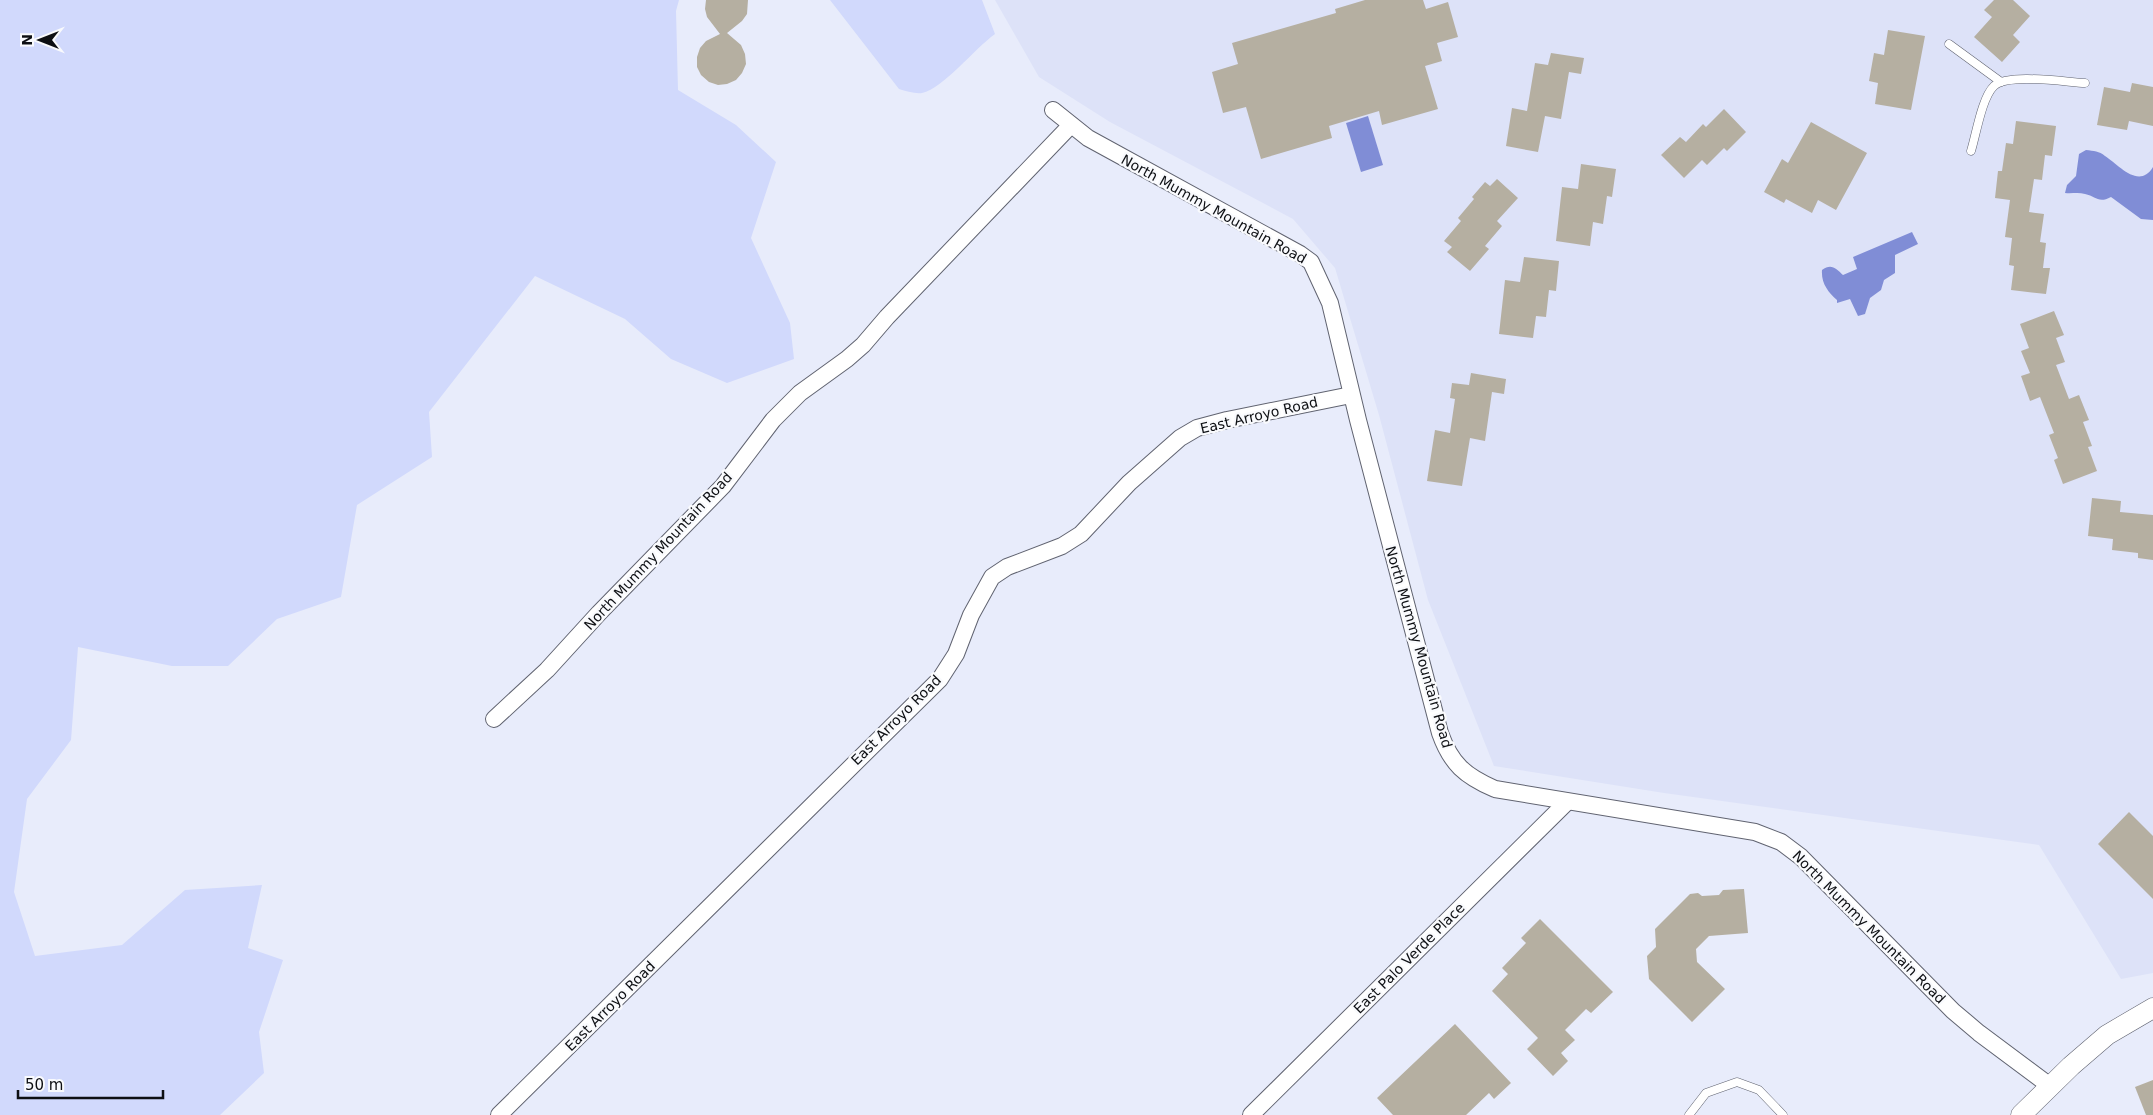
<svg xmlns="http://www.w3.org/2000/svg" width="2153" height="1115" font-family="'DejaVu Sans',sans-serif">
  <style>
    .built { fill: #dde2f8 }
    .green { fill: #d1d9fc }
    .water { fill: #808dd6 }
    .building { fill: #b5afa1 }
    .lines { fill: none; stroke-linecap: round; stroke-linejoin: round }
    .service-casing { stroke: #606370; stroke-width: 9 }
    .minor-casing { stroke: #606370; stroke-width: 18 }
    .tertiary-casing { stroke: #606370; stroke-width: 21 }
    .service { stroke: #fff; stroke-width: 8 }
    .minor { stroke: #fff; stroke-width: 16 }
    .tertiary { stroke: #fff; stroke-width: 20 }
    .labels { text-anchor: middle; stroke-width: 4.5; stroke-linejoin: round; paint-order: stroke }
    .street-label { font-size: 14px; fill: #0d0f13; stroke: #f9fafd }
  </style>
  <rect width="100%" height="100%" fill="#e8ecfb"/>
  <polygon class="built" points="995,0 2153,0 2153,973 2121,979 2039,845 1664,793 1494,766 1428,600 1379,415 1335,268 1293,219 1110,122 1039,77"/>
  <g class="green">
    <polygon points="0,0 679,0 676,11 678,90 736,125 776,162 751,238 790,323 794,359 727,383 671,359 625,319 535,276 429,412 432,457 357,505 341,597 277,619 228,666 172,666 78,647 71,740 27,799 14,892 35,956 122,945 185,890 262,885 248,948 283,960 259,1032 264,1073 220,1115 0,1115"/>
    <path d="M 830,0 L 982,0 L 995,34 C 974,49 944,88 922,93 C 915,94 906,91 899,89 Z"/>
  </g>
  <g class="water">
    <polygon points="1368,116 1383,165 1361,172 1346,123"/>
    <path d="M 2086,150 C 2094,151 2099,151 2105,156 C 2119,165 2139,190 2153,167 L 2153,220 L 2141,219 L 2111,197 C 2098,204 2096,196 2085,194 C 2078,192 2071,194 2065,193 L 2067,185 L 2076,176 L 2079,154 Z"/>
    <path d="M 1912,232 L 1918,244 L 1895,255 L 1895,273 L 1884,280 L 1881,290 L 1870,298 L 1865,314 L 1858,316 L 1850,299 L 1837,303 L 1837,300 C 1828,292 1821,283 1822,270 C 1831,263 1836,268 1843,275 L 1857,269 L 1853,257 Z"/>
  </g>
  <g class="building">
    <polygon points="706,0 748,0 747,14 742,21 727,33 741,45 745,54 746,64 742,73 736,80 727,84 718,85 709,82 701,75 697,67 697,57 700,48 706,41 720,34 707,17 705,9"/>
    <polygon points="1365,0 1423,0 1426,9 1448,2 1458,37 1437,43 1442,61 1425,66 1438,109 1382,125 1379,111 1329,126 1332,138 1261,159 1246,107 1223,113 1212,72 1238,64 1232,43 1336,13 1335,9"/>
    <polygon points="1994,0 2013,0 2030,16 2013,35 2020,42 2002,62 1974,37 1992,17 1984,10"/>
    <polygon points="1888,30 1925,36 1911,110 1875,104 1878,83 1869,81 1874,53 1884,55"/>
    <polygon points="1551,53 1584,58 1581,74 1569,72 1561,119 1545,116 1538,152 1506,146 1512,108 1527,111 1535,63 1548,65"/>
    <polygon points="2132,83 2153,87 2153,126 2129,121 2127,130 2097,125 2104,87 2130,92"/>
    <polygon points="1724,109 1746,132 1727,151 1724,148 1707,165 1702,160 1684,178 1661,155 1680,137 1686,142 1703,124 1706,127"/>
    <polygon points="2016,121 2056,126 2052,156 2045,155 2042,180 2034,179 2029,212 2044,214 2040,242 2046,243 2043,268 2050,268 2046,294 2011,290 2014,266 2009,265 2012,238 2005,237 2010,200 1995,198 1998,171 2002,171 2006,143 2013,144"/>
    <polygon points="1811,122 1867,153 1836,210 1818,200 1812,213 1786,199 1784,203 1764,192 1782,159 1788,163"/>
    <polygon points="1581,164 1616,169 1612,197 1607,196 1603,224 1593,222 1590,246 1556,241 1562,187 1578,189"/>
    <polygon points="1497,179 1518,198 1497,221 1502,226 1485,246 1489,249 1470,271 1447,252 1452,247 1444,241 1461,221 1458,218 1474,199 1472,197 1485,182 1490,186"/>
    <polygon points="1524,257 1559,261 1556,291 1549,290 1546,317 1536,316 1533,338 1499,334 1505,280 1520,282"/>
    <polygon points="2054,311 2064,335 2056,338 2065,362 2056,365 2069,399 2079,395 2089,420 2083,422 2092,446 2088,447 2097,471 2063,484 2054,460 2058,458 2049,435 2054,433 2040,397 2030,401 2021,376 2030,373 2021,351 2029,348 2020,324"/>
    <polygon points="1471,373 1506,379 1504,394 1492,392 1485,441 1470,438 1462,486 1427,481 1435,430 1450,433 1455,399 1450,398 1452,383 1469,385"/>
    <polygon points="2092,498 2121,501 2120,512 2153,515 2153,560 2138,558 2138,553 2112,550 2113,539 2088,536"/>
    <polygon points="2129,812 2153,836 2153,899 2098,844"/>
    <polygon points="1744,889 1748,933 1709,936 1696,949 1697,962 1725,989 1692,1022 1649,979 1647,956 1656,947 1655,929 1690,894 1698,893 1702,896 1719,895 1723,890"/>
    <polygon points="1540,919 1613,992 1591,1013 1586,1009 1565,1030 1575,1040 1561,1053 1568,1061 1553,1076 1527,1049 1538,1038 1492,991 1508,974 1502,968 1526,943 1521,938"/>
    <polygon points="1455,1024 1511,1083 1494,1099 1489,1093 1466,1115 1393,1115 1377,1098"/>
    <polygon points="2153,1080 2153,1115 2146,1115 2135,1087"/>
  </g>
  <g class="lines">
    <defs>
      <g id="service">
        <polyline points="1949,44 2001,82"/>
        <path d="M 1971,151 C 1976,135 1982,97 1994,86 C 2008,73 2065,82 2085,83"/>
        <polyline points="1689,1115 1706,1093 1737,1082 1759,1090 1783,1115"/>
      </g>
      <g id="minor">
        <path d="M 1053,110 L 1088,138 L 1300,254 L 1311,262 L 1330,303 L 1358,420 L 1440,733 C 1451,764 1465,776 1495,789 L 1755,832 L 1781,842 L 1801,857 L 1953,1011 L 1979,1033 L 2050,1086"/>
        <polyline points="494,719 547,670 599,613 723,486 773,420 800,393 847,359 863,345 887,317 1071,125"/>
        <polyline points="499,1115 940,679 956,654 971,615 992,577 1007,567 1062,546 1081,534 1129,483 1180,438 1197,428 1227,420 1351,395"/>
        <polyline points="1251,1115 1567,802"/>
      </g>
      <polyline id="tertiary" points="2021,1115 2071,1066 2107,1035 2153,1008"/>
    </defs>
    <use href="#service" class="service-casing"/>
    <use href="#minor" class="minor-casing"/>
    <use href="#tertiary" class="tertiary-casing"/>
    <use href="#service" class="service"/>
    <use href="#minor" class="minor"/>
    <use href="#tertiary" class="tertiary"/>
  </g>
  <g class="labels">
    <g class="street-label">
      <text transform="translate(1214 209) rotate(29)" y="5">North Mummy Mountain Road</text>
      <text transform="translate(1259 415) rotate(-13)" y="5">East Arroyo Road</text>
      <text transform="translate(658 551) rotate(-47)" y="5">North Mummy Mountain Road</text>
      <text transform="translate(1419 647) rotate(74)" y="5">North Mummy Mountain Road</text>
      <text transform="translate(896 720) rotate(-45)" y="5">East Arroyo Road</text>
      <text transform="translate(1869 927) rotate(45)" y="5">North Mummy Mountain Road</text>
      <text transform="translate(1409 958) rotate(-45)" y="5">East Palo Verde Place</text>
      <text transform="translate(610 1006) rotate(-45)" y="5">East Arroyo Road</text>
    </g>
  </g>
  <g transform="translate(40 40) rotate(270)" stroke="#f9fafd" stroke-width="4" paint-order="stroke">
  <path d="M0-4L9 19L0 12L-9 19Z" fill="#0d0f13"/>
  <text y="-8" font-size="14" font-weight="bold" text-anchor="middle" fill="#0d0f13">N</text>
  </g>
  <path d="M18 1090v8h145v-8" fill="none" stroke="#0d0f13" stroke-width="2.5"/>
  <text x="25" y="1090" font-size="15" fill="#0d0f13" stroke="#f9fafd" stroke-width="4" paint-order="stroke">50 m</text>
</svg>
